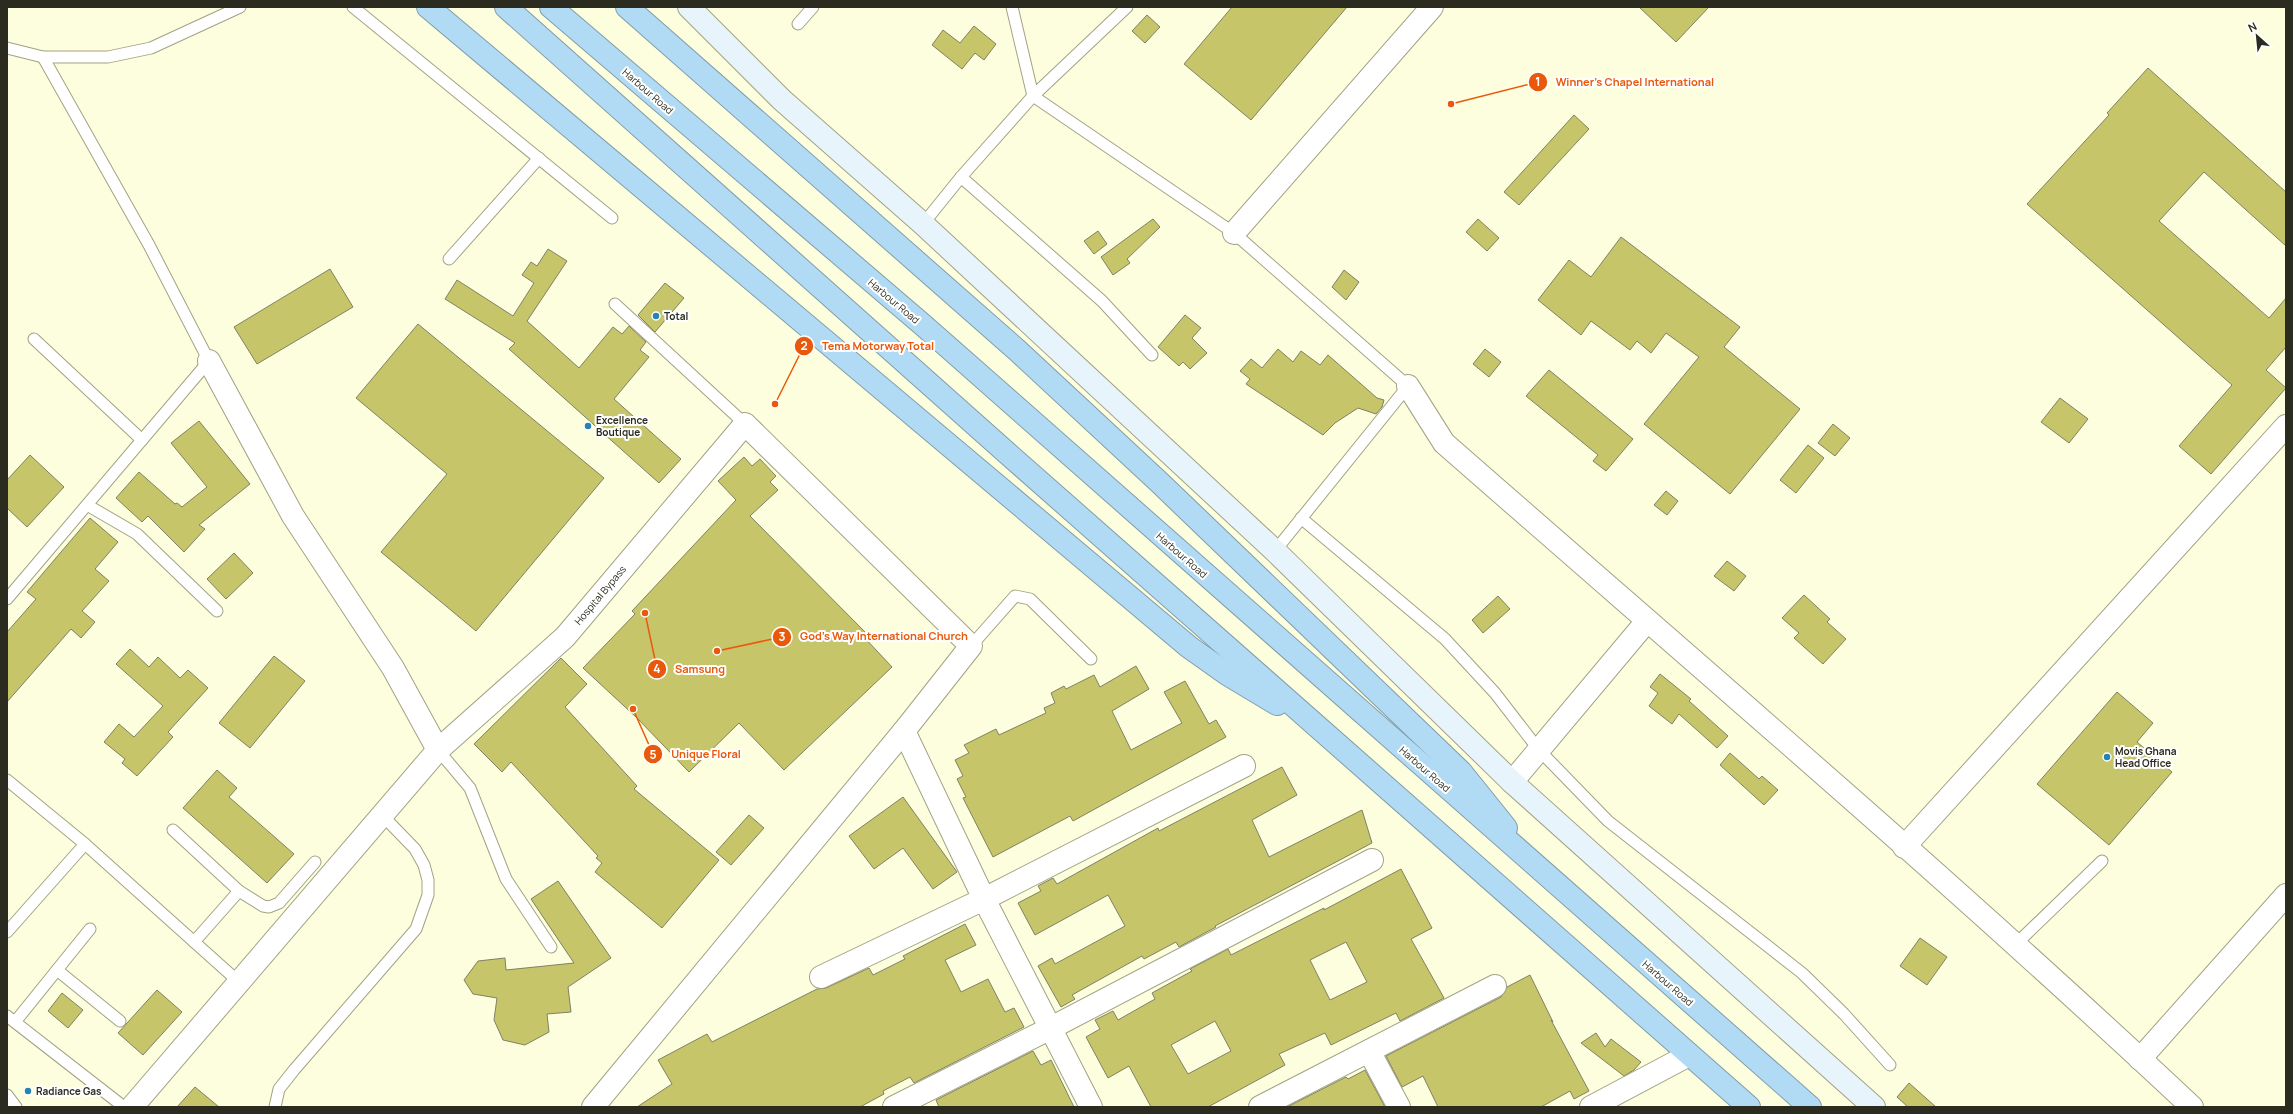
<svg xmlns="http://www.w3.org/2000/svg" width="2293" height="1114" font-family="Manrope,sans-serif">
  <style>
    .building { fill: #c6c569; stroke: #808164; fill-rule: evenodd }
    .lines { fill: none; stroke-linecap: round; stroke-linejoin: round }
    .lane-casing { stroke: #a2a285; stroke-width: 13 }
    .street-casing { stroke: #a2a285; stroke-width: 24 }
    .secondary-casing { stroke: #a2a285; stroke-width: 24 }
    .highway-casing { stroke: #829da9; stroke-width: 24 }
    .lane { stroke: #fff; stroke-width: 11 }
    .street { stroke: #fff; stroke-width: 22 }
    .secondary { stroke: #e8f4fc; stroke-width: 22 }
    .highway { stroke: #b1daf4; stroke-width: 22 }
    .poi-dot { fill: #2883b0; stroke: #fff; stroke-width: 1.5 }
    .labels { text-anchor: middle; stroke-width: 4; stroke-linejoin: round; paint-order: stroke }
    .street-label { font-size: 10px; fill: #2b2b1f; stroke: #fff }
    .poi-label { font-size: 10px; font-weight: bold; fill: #2b2b1f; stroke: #fff; text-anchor: start }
    .leader { fill: none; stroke: #e8590c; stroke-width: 1.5 }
    .callout-dot { fill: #e8590c; stroke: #fff; stroke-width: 1.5 }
    .mark-label { font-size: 12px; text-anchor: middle; font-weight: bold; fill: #fff }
    .callout-label { font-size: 11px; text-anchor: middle; font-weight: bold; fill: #e8590c; stroke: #fff; stroke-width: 4; stroke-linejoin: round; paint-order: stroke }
  </style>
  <rect width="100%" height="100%" fill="#fdfede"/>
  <g class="building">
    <polygon points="1232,7 1347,7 1251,120 1184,64"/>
    <polygon points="1639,7 1709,7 1676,42"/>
    <polygon points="1147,15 1160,27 1145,43 1132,31"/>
    <polygon points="974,26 996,44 984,60 975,53 962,69 932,45 943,30 960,43"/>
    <polygon points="2148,68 2286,192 2286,246 2204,172 2159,221 2269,318 2286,298 2286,347 2266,370 2286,388 2211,474 2179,446 2232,385 2027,204 2109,115 2107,113"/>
    <polygon points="1574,115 1589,129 1519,205 1504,192"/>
    <polygon points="1153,219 1160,227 1127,259 1130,263 1113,275 1101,257"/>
    <polygon points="1478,219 1499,238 1487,251 1466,232"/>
    <polygon points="1098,231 1107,244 1094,254 1084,241"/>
    <polygon points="1621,237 1740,327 1724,347 1800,409 1730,494 1644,424 1699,357 1666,333 1651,353 1637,341 1630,350 1591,321 1581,335 1538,300 1569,260 1591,277"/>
    <polygon points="548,249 567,261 527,321 579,368 613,327 622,334 629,326 646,342 640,350 649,357 614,399 681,459 659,483 509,349 515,343 445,299 457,280 513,316 534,283 522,275 531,262 537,266"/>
    <polygon points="330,269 353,307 257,364 234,327"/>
    <polygon points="1344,270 1359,282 1346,300 1332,287"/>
    <polygon points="665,283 684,298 655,332 638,315"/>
    <polygon points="1185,315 1201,328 1192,338 1207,353 1190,369 1183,362 1179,366 1158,347"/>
    <polygon points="418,324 604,478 476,631 381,552 447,474 356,398"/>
    <polygon points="1278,349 1293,362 1301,351 1320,365 1328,355 1377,398 1384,400 1382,407 1376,414 1358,408 1335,423 1323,435 1246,384 1250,379 1240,371 1251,359 1262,368"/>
    <polygon points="1485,349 1501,362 1489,377 1473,364"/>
    <polygon points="1549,370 1633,439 1606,471 1593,461 1598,455 1526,396"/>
    <polygon points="2060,398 2088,419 2069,443 2041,422"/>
    <polygon points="199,421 250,484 199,525 205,529 184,552 148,516 142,522 116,498 139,472 175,504 177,503 182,507 207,487 171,443"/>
    <polygon points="1833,424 1850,438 1835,456 1818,443"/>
    <polygon points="1808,445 1824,458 1796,493 1780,480"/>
    <polygon points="30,455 64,487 27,527 7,508 7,480"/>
    <polygon points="744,457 752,466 760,459 776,476 770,482 778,490 750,516 865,632 862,635 892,667 784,770 739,723 689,772 637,718 583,668 635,614 632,611 736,500 718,481"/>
    <polygon points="1666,491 1678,501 1667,515 1654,505"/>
    <polygon points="90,518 118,542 95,569 109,581 82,611 95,622 81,638 71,629 7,702 7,632 36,599 27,592"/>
    <polygon points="234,553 253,573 226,599 207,579"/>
    <polygon points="1727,561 1746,576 1734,591 1714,576"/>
    <polygon points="1804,595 1830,619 1827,622 1846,639 1823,664 1794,638 1799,633 1782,618"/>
    <polygon points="1498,596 1510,609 1483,633 1472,620"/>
    <polygon points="130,649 149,667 158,657 180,678 188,670 208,688 168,732 173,737 137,776 122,763 125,759 104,742 119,724 134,737 163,706 116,664"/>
    <polygon points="274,656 305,681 250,748 219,723"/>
    <polygon points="561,658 587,684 565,707 637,786 634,789 719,860 662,928 595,872 602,863 596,858 598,856 511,762 502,772 474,744"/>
    <polygon points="1136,666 1149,689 1112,711 1131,750 1182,723 1164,692 1185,681 1209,724 1216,720 1226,737 1073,821 1070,816 993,857 963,798 966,797 957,779 963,776 955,760 969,753 964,745 996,729 999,735 1046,713 1044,708 1055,703 1051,693 1064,686 1066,689 1094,675 1100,687"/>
    <polygon points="1660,674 1691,699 1689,701 1728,736 1717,748 1679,714 1672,724 1649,706 1658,693 1650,687"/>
    <polygon points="2117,692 2153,723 2137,742 2172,772 2109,845 2037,784"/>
    <polygon points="1730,753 1759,779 1762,776 1778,790 1764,805 1720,765"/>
    <polygon points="1282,767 1297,795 1252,820 1269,857 1362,810 1372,843 1215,926 1216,927 1179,947 1176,942 1144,959 1142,956 1072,995 1075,999 1061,1007 1038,966 1052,958 1055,964 1125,926 1108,895 1035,935 1018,903 1041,891 1038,886 1053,878 1057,884 1158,828 1159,831"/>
    <polygon points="217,770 237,788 229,797 294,854 267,883 183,808"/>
    <polygon points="903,797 957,872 933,889 903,848 874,869 849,836"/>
    <polygon points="749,815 764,828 731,865 716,852"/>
    <path d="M 1401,869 L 1432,928 L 1411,939 L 1444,998 L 1400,1021 L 1396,1013 L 1331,1045 L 1325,1033 L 1279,1054 L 1285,1065 L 1208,1107 L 1151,1107 L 1129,1066 L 1108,1078 L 1086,1037 L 1100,1029 L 1095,1020 L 1113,1011 L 1118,1020 L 1155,999 L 1152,993 L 1192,971 L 1190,969 L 1228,949 L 1231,955 L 1324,908 L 1324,910 ZM 1346,942 L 1367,982 L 1330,1000 L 1310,960 ZM 1215,1021 L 1231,1051 L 1188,1074 L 1171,1045 Z"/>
    <polygon points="558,881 611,958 568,987 571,1012 547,1014 549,1032 525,1045 503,1040 494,1020 497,998 473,994 464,980 478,961 505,958 506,970 574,963 531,899"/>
    <polygon points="965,924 976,945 945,960 961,992 988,979 1005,1012 1014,1008 1024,1027 914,1083 910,1077 883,1091 884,1094 860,1107 637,1107 672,1084 658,1060 707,1034 712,1042 817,989 826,988 869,968 873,975 905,959 903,956"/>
    <polygon points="1920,938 1947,957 1927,985 1900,966"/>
    <polygon points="1530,975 1553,1022 1551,1020 1589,1091 1574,1099 1570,1091 1541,1107 1438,1107 1423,1076 1402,1087 1386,1056 1501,997 1507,987"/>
    <polygon points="157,990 182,1012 143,1055 118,1033"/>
    <polygon points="62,993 83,1010 68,1028 48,1011"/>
    <polygon points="1596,1033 1605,1047 1611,1039 1641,1062 1634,1070 1624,1076 1581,1043"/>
    <polygon points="1033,1051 1041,1065 1051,1060 1074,1107 939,1107 936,1100"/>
    <polygon points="1365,1070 1385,1107 1287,1107 1346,1077 1348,1079"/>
    <polygon points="1909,1083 1936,1107 1908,1107 1897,1097"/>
    <polygon points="195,1087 219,1107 177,1107"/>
  </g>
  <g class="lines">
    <defs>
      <g id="lane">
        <polyline points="353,7 612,218"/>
        <polyline points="1012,7 1033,96 1234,233 1408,386 1275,551"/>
        <polyline points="798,24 813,7"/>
        <polyline points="7,48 43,57 108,57 151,48 240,7"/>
        <polyline points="961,177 1102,301 1152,355"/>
        <polyline points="923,224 961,177 1033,96 1127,7"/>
        <polyline points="449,259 539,158"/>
        <polyline points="615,304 745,424"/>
        <polyline points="34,339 142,440"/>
        <polyline points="87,505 137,534 217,611"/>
        <polyline points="1301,518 1445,639 1495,693 1539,750 1608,821 1802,973 1844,1014 1890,1065"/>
        <polyline points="7,599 209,361 149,245 43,57"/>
        <polyline points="971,646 1015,596 1030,599 1091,659"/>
        <polyline points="438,750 470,788 506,879 551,947"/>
        <polyline points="7,780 85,844 240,983"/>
        <polyline points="173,830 239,891 263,906 269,907 279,903 315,862"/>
        <polyline points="7,932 85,844"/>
        <polyline points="194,942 239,891"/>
        <polyline points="2016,944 2102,861"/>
        <polyline points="57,970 120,1021"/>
        <polyline points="7,1016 124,1107"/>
        <polyline points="15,1022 90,929"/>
        <polyline points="7,1095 16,1107"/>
        <polyline points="275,1107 279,1089 294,1070 416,929 428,895 428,880 424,865 415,849 383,816"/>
      </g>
      <g id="street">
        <polyline points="1234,233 1432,7"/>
        <polyline points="209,361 293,516 393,668 438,750"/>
        <path d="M 1408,386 L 1444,443 C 1695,663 1949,879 2192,1107"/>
        <polyline points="904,731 984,899 1091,1107"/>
        <polyline points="1512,782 1647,621"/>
        <polyline points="1904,847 2286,426"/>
        <polyline points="821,977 984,899 1244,766"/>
        <polyline points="1369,1051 1399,1107"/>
        <polyline points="2140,1059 2286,895"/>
        <polyline points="132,1107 438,750 565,637 745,424 971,646 904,731 593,1107"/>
        <polyline points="894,1107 1051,1028 1372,860"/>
        <polyline points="1260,1107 1495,986"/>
        <polyline points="1591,1107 1689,1055"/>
      </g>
      <polyline id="secondary" points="689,7 782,100 923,224 1275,551 1512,782 1874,1107"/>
      <g id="highway">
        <polyline points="428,7 1189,647 1227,674 1277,704"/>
        <polyline points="506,7 1007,453 1749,1107"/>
        <polyline points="551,7 923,325 1810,1107"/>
        <polyline points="627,7 1018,351 1159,482 1461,772 1506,828"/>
      </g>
    </defs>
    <use href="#lane" class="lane-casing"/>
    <use href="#street" class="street-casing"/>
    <use href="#secondary" class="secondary-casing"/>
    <use href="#highway" class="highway-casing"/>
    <use href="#lane" class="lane"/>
    <use href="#street" class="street"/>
    <use href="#secondary" class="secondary"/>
    <use href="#highway" class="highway"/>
  </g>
  <g class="poi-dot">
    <circle cx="656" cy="316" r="4"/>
    <circle cx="588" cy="426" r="4"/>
    <circle cx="2107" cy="757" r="4"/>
    <circle cx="28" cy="1091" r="4"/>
  </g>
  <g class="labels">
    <g class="street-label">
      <text transform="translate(648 91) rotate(41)" y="4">Harbour Road</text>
      <text transform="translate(894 301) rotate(40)" y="4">Harbour Road</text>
      <text transform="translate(1182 555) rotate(41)" y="4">Harbour Road</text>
      <text transform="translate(600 595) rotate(-50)" y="4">Hospital Bypass</text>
      <text transform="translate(1425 769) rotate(41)" y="4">Harbour Road</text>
      <text transform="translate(1668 983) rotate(41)" y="4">Harbour Road</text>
    </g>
    <g class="poi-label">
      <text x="664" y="320">Total</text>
      <text x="596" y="424">Excellence<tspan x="596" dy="12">Boutique</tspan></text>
      <text x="2115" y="755">Movis Ghana<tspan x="2115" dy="12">Head Office</tspan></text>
      <text x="36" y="1095">Radiance Gas</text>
    </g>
  </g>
  <path class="leader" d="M1451 104L1538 82M775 404L804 346M717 651L782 637M645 613L657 669M633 709L653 754"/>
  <g class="callout-dot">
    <circle cx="1451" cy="104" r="4"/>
    <circle cx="775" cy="404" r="4"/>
    <circle cx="717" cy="651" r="4"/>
    <circle cx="645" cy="613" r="4"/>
    <circle cx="633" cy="709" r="4"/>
    <circle cx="1538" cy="82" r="10"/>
    <circle cx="804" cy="346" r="10"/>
    <circle cx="782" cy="637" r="10"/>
    <circle cx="657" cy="669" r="10"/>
    <circle cx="653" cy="754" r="10"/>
  </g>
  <g class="mark-label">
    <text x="1538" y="86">1</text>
    <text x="804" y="350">2</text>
    <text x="782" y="641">3</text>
    <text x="657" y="673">4</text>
    <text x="653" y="759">5</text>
  </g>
  <g class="callout-label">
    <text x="1635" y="86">Winner's Chapel International</text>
    <text x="878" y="350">Tema Motorway Total</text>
    <text x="884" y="640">God's Way International Church</text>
    <text x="700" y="673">Samsung</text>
    <text x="706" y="758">Unique Floral</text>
  </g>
  <rect width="2293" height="1114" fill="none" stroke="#2b2b1f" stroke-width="16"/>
  <g transform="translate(2257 36) rotate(333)" stroke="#ffffff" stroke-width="3" paint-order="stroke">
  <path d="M0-3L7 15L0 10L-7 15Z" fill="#2b2b1f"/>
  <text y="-6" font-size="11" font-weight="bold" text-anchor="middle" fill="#2b2b1f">N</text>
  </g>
</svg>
